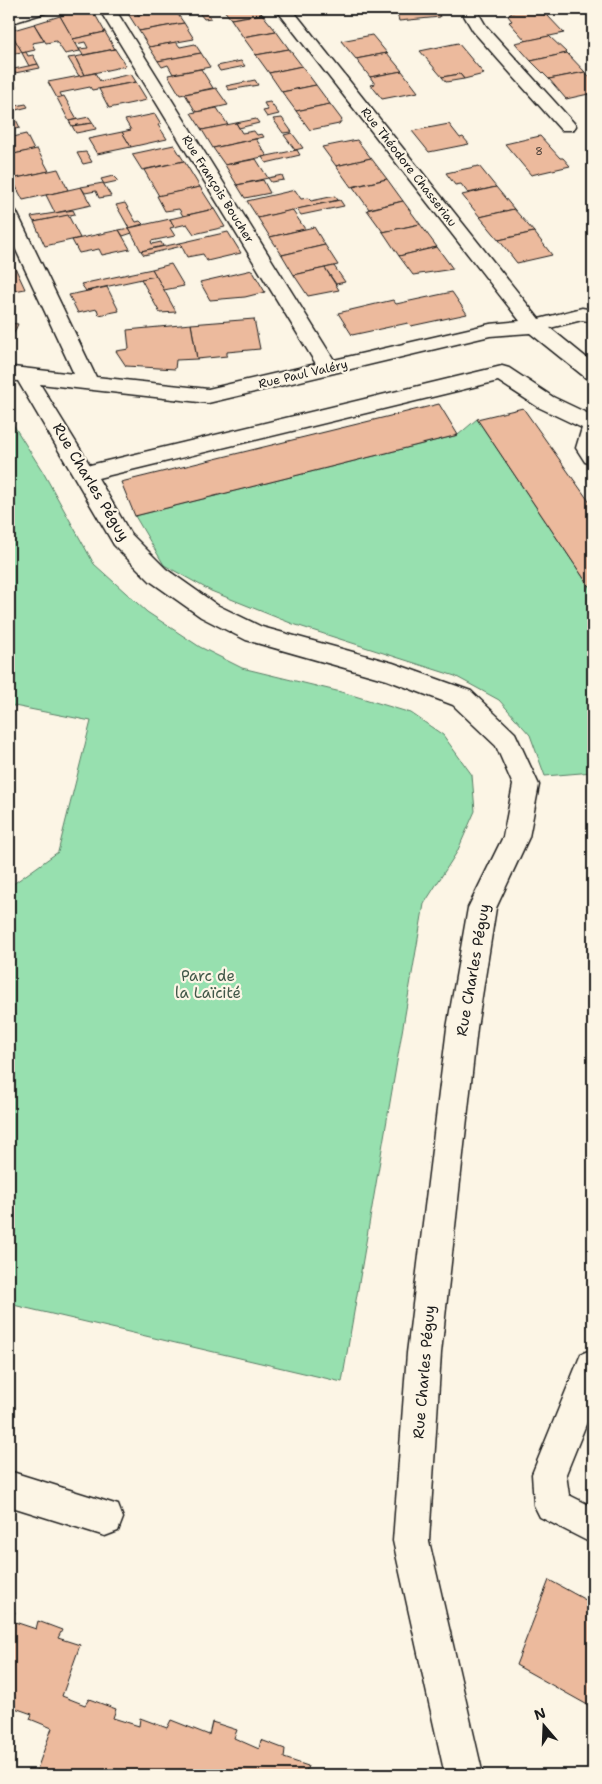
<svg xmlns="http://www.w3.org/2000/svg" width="602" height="1784" font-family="'Shantell Sans',sans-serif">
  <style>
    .green { fill: #97e0af; stroke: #5a7e66 }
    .building { fill: #ecba9d; stroke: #1c1c1c }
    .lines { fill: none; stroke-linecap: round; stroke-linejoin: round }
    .minor-casing { stroke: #1c1c1c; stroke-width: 3 }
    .minor { fill: #fcf5e5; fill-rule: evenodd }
    .labels { text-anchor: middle; stroke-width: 4.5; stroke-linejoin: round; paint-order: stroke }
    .far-number-label { font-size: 11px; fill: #50443c }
    .far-street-label { font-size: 12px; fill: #1c1c1c; stroke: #fcf5e5 }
    .street-label { font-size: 15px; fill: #1c1c1c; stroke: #fcf5e5 }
    .park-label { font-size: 15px; fill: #415748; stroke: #fcf5e5 }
  </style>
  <rect width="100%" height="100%" fill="#fcf5e5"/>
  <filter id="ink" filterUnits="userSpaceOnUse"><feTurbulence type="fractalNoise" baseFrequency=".02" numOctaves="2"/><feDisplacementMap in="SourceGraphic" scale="10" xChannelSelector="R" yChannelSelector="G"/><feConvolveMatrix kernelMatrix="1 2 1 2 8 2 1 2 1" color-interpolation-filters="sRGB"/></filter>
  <g filter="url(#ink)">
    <g class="green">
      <polygon points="9,418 43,472 94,564 147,612 200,647 242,668 345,693 411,713 443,735 472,775 475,811 457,852 424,904 342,1382 9,1304 9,887 58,852 91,721 9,705"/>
      <polygon points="477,419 593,592 593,772 545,776 530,735 499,700 455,676 293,624 211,591 164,565 135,516 458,435"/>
    </g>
    <g class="building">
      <polygon points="84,9 93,11 105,32 73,39 60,16"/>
      <polygon points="125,9 140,9 135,10 138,15 149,13 146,9 174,9 184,23 139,31"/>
      <polygon points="196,9 204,9 211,18 204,19"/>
      <polygon points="223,9 258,9 262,14 231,19"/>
      <polygon points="383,9 437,9 440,17 399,21 396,9"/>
      <polygon points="523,10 547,15 564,33 526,41 509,22 512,21 508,16 513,12"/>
      <polygon points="262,14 276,31 243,37 231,19"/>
      <polygon points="60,16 80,51 65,54 56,41 46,43 34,24"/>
      <polygon points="184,23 194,39 149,47 139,31"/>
      <polygon points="34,24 44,41 32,43 35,50 22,53 10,31"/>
      <polygon points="10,31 22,52 9,54"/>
      <polygon points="276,31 289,49 256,55 243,37"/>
      <polygon points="105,32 115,49 83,55 79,49 88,48 85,42 76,44 73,39"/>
      <polygon points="372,35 387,53 356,59 341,41"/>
      <polygon points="549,36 567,53 531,61 515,43"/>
      <polygon points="176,42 180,47 195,44 201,53 158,61 149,47"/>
      <polygon points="458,43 484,74 464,79 460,74 442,77 420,51"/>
      <polygon points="115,49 126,66 84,75 75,57"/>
      <polygon points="289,49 302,66 269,73 256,55"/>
      <polygon points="26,52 28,56 33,55 38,64 29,66 22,53"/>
      <polygon points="201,53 210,67 173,74 168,65 162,67 158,61"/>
      <polygon points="387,53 402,71 370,77 356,59"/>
      <polygon points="567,53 585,72 549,79 531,61"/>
      <polygon points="75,57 84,75 79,76 68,58"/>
      <polygon points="241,61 245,66 220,71 217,66"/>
      <polygon points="38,64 40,68 10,74 16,87 9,88 9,70"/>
      <polygon points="302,66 316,85 282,92 269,73"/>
      <polygon points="201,69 213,88 180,95 168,75"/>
      <polygon points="402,71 418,92 382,99 371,85 375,84 370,77"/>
      <polygon points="585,72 593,81 593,93 566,99 549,79"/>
      <polygon points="95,73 100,81 131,74 136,82 92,90 90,87 60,93 62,97 57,98 48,82"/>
      <polygon points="460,74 464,79 446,82 442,77"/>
      <polygon points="255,80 258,85 229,90 226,86"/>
      <polygon points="136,82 147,100 109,108 99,89"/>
      <polygon points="316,85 330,104 296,111 282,92"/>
      <polygon points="216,88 228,105 196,112 185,94"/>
      <polygon points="64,96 77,119 69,121 57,98"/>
      <polygon points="270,102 279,114 267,117 263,111 268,110 264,103"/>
      <polygon points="26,104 28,107 12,111 10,107"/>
      <polygon points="330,104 342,120 339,124 310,130 296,111"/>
      <polygon points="10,107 12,111 20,128 9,130"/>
      <polygon points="217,108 228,125 202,130 191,113"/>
      <polygon points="155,114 161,124 158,125 167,139 131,147 122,132 131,130 125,120"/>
      <polygon points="89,117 93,123 72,126 69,121"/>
      <polygon points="282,118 292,132 283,133 273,119"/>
      <polygon points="256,119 259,123 239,128 236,123"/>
      <polygon points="93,123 96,129 76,133 72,126"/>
      <polygon points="236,123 242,133 254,131 257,135 262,134 264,137 213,148 202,130"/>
      <polygon points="449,124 460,138 463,137 469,144 429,152 412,131"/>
      <polygon points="122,132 131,147 97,154 88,139"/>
      <polygon points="292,133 303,148 295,150 284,135"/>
      <polygon points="26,134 34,150 9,155 9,138"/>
      <polygon points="540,136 560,158 563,158 570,166 531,175 505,144"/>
      <polygon points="256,139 267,156 225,165 213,148"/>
      <polygon points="357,140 371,158 336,166 322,147"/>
      <polygon points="174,145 184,161 142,170 132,154"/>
      <polygon points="37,149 49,171 12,179 9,172 9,155"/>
      <polygon points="297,150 300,155 266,163 262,157"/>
      <polygon points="86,152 92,162 83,164 77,153"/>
      <polygon points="371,158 387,179 351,187 336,166"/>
      <polygon points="256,159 268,178 237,185 225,165"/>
      <polygon points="184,161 200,187 159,196 144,170"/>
      <polygon points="479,166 496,187 468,193 461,184 455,185 446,173"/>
      <polygon points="58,169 68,190 23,200 12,179"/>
      <polygon points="282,175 284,180 271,182 268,178"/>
      <polygon points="113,176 118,181 104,184 101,179"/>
      <polygon points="387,179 403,201 369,209 353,187"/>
      <polygon points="263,180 270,193 245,198 237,185"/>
      <polygon points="103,183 111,196 99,198 96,191 85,193 81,187"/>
      <polygon points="81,187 91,205 55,213 46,195"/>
      <polygon points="200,187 214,209 183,216 179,209 165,211 157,196"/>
      <polygon points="496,187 514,209 480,217 462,195"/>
      <polygon points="295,190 301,199 308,198 311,201 335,196 338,200 258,218 247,201"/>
      <polygon points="340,200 344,206 301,215 297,209"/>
      <polygon points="403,201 420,224 383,232 367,210"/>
      <polygon points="125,203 136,222 140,221 143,224 129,228 116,205"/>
      <polygon points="214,209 225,227 194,234 187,224 174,227 170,219"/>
      <polygon points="514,209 534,232 499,240 480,217"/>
      <polygon points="73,210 75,214 34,222 31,217"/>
      <polygon points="292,210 305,229 270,237 258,218"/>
      <polygon points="68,215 80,238 45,246 34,222"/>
      <polygon points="170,219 174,227 170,228 175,236 151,241 152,244 161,242 163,246 141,251 129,228"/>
      <polygon points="420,224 437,247 399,256 383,232"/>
      <polygon points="314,227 325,245 282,255 270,237"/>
      <polygon points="129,228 132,233 123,236 119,230"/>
      <polygon points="119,230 130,249 102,255 99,249 79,253 72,240"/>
      <polygon points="228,232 241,253 207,261 203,254 187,257 180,243"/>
      <polygon points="534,232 552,255 517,263 499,240"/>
      <polygon points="180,243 182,246 144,255 141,251"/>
      <polygon points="325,245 338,265 294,275 282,255"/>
      <polygon points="437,247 453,269 413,275 399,256"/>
      <polygon points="12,261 25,289 9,292 9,262"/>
      <polygon points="171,264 184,286 164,290 152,269"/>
      <polygon points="334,266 345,282 336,284 325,268"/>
      <polygon points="325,268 339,290 308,296 294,275"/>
      <polygon points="152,269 156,276 86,291 81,284"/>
      <polygon points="252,270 265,292 245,297 210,300 200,282"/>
      <polygon points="156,276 164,290 176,312 160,313 141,279"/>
      <polygon points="107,287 119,311 99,315 97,309 78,313 69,295"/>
      <polygon points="452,292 467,314 411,326 408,323 352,335 338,313 393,300 396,304"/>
      <polygon points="254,319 260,349 227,352 227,356 197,359 191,324"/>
      <polygon points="9,323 18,324 9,344"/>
      <polygon points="191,324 197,359 176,360 175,369 126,366 116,351 129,349 127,330"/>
      <polygon points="439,404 458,435 135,516 121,482"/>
      <polygon points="523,408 593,507 593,592 477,419"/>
      <polygon points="549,1580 593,1604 593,1708 516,1665"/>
      <polygon points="9,1609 15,1612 12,1621 36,1629 38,1621 62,1630 58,1638 80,1645 62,1696 85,1705 89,1699 116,1709 113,1718 139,1726 140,1718 167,1728 171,1720 209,1735 212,1722 237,1730 234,1738 259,1749 261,1740 285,1749 284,1758 308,1766 305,1775 35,1775 52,1728 30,1719 32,1714 9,1706"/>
    </g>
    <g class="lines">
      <defs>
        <g id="minor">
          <polygon points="26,9 50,9 48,12 9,24 9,14"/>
          <polygon points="99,9 115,9 334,360 490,324 520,321 276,9 292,9 539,319 582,308 593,310 593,322 582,320 550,328 593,363 593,380 586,378 530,333 490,336 208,403 40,384 90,465 502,366 509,368 553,397 593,416 593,464 585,462 576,448 582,428 538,407 498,381 98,478 130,533 166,569 217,605 262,627 393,663 471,691 515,733 539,785 529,837 496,908 477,1028 441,1353 429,1541 483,1775 445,1775 393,1541 407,1353 447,1028 468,908 503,837 513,785 496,746 453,705 387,680 246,640 201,617 150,581 114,545 18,381 9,380 9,368 13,367 74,374 9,235 9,209 16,211 18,215 96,377 208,389 316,364"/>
          <polygon points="464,9 480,9 479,14 486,26 573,122 576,126 573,130 561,130 473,31 463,14"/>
          <polygon points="593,1349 593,1407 566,1474 569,1495 593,1507 593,1544 540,1517 534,1505 532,1474 581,1354"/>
          <polygon points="9,1471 118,1505 123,1518 118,1531 105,1536 9,1506"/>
        </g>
      </defs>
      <use href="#minor" class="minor-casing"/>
      <use href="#minor" class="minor"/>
    </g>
  </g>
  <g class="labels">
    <g class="far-number-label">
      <text x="539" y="155">8</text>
    </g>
    <g class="far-street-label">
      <text transform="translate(409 167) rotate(52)" y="4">Rue Théodore Chasseriau</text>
      <text transform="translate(218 189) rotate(58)" y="4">Rue François Boucher</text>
      <text transform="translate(303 374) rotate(-13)" y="4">Rue Paul Valéry</text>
    </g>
    <g class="street-label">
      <text transform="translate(91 482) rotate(59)" y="5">Rue Charles Péguy</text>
      <text transform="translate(473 970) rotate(-80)" y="5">Rue Charles Péguy</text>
      <text transform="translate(424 1372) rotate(-85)" y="5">Rue Charles Péguy</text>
    </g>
    <g class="park-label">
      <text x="208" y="981">Parc de<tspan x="208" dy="17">la Laïcité</tspan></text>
    </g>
  </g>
  <rect width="602" height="1784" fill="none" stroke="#fcf5e5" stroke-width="30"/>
  <rect x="15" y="15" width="572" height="1754" fill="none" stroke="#1c1c1c" stroke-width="2" filter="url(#ink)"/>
  <g transform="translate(544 1726) rotate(341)" stroke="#fcf5e5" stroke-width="4" paint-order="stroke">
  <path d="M0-4L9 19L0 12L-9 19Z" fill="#1c1c1c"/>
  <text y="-8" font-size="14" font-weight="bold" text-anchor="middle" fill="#1c1c1c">N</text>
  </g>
</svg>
